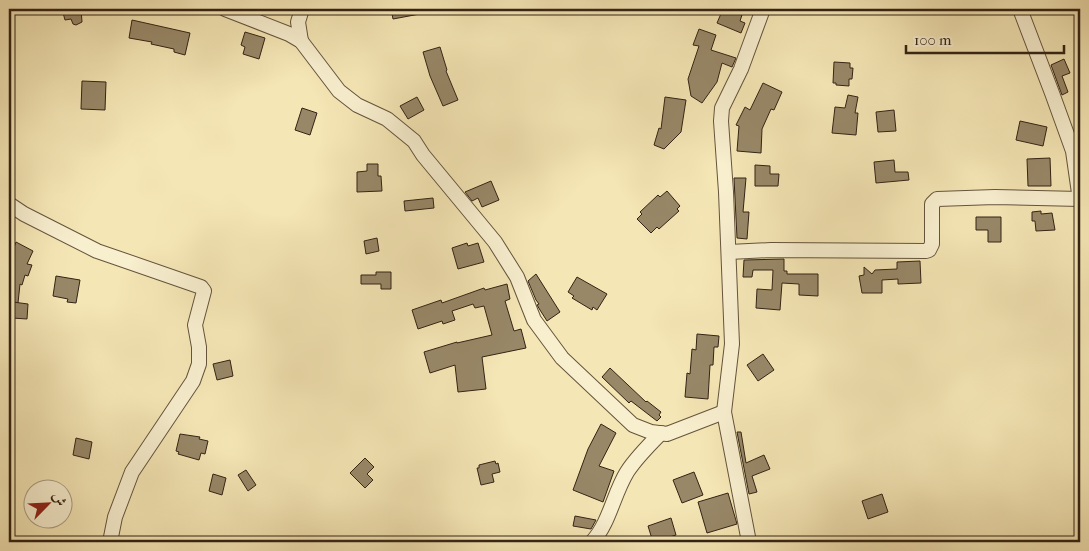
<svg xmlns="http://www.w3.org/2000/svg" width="1089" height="551" font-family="'IM FELL French Canon',Amiri,serif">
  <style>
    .building { fill: #988868; stroke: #332314 }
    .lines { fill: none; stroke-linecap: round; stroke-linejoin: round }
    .minor-casing { stroke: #64543c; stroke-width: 16 }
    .minor { stroke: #f8efcf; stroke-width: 14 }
  </style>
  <rect width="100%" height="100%" fill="#f5e6b5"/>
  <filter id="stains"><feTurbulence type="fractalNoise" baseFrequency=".004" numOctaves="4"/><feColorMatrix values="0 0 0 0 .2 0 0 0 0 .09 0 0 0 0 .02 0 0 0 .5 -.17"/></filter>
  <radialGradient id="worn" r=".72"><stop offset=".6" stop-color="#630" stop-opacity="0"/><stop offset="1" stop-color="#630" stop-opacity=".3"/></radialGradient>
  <g class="building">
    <polygon points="62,9 81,9 82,22 76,25 73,24 71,19 65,20"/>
    <polygon points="391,9 425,9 425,13 393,19"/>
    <polygon points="723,9 742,15 740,21 745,23 741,33 717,23"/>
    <polygon points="132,20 190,33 185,55 174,52 174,49 151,44 152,42 129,38"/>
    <polygon points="699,29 716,35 711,50 736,58 732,67 722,63 717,82 702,103 691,96 688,79 699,46 693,45"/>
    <polygon points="245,32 265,38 259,59 243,54 245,47 241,45"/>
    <polygon points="440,47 447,70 446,71 458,100 443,106 430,76 423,52"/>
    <polygon points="1064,59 1070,73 1062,76 1068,92 1062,95 1051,65"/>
    <polygon points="834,62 850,63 850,68 853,68 852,79 849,79 849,86 836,85 836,83 833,83"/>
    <polygon points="82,81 106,82 105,110 81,109"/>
    <polygon points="763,83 782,92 774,110 771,109 762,129 761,153 737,151 739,126 736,125 745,107 750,110"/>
    <polygon points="848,95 858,97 855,113 858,113 856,135 832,133 835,107 845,108"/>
    <polygon points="417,97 424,110 408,119 400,106"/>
    <polygon points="665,97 686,100 681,132 664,149 654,145 659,128 661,129"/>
    <polygon points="302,108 317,113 310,135 295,130"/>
    <polygon points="894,110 896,131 878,132 876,112"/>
    <polygon points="1020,121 1047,127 1043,146 1016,140"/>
    <polygon points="1050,158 1051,186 1028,186 1027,159"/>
    <polygon points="894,160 895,172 908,172 909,180 876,183 874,162"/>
    <polygon points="367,164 378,164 378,176 381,176 382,191 357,192 357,172 367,171"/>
    <polygon points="755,165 770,166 770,174 779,174 778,186 755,186"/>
    <polygon points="734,178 746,178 743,212 749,212 747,239 737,238"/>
    <polygon points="491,181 499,200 482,207 478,198 472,201 465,192"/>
    <polygon points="667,191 680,206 677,209 679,211 659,229 657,227 651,233 637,219 642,214 640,212 658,195 660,197"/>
    <polygon points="433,198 434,208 405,211 404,201"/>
    <polygon points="1041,211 1041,214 1052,213 1055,230 1036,231 1035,221 1032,221 1032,212"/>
    <polygon points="976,217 1001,217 1001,242 988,242 988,230 976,230"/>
    <polygon points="377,238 379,251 366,254 364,241"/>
    <polygon points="16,242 33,251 27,264 32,265 28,276 25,275 22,285 20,284 18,303 9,302 9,261"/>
    <polygon points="467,243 468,246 478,243 484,262 458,269 452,248"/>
    <polygon points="784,259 784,271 787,271 787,274 818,274 818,296 799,295 799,284 782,283 780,310 756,308 757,289 772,290 773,270 753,270 752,277 743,277 744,260"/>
    <polygon points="920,261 921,283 898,284 898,279 882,280 882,293 862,293 859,276 864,275 864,267 872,274 875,270 897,269 897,262"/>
    <polygon points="376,272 391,272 391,289 381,289 381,284 361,284 361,275 376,275"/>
    <polygon points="536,274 560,312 547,321 540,310 537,305 539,304 536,300 528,281"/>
    <polygon points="56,276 80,280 76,303 67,302 68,299 53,296"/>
    <polygon points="577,277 607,294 597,310 593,307 592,310 572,298 574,296 568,292"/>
    <polygon points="507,284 510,299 505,301 514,331 521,329 526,348 482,357 486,389 458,392 455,365 430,373 424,352 457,342 457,343 492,335 484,306 475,308 473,304 452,311 455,320 443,324 442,321 418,329 412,310 441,300 442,303 484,288 485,290"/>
    <polygon points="13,302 28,304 27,319 12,318"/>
    <polygon points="697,334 719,336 718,347 714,347 713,365 710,365 708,399 685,397 687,373 690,374 692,349 696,350"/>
    <polygon points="763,354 774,370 758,381 747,365"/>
    <polygon points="230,360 233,376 217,380 213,364"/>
    <polygon points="610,368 646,402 647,401 661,412 659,415 661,417 657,421 631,401 629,403 602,377"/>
    <polygon points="601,424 616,433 599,466 614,471 603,502 573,490 588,449"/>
    <polygon points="737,432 741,432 746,463 764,455 770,469 752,476 757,492 749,494"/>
    <polygon points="180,434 200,437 199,439 208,441 205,454 201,453 199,460 178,454 179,452 176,451"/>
    <polygon points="76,438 92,442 89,459 73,455"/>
    <polygon points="365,458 374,467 367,474 373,480 365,488 350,473"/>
    <polygon points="495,461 496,464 498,463 500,472 492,474 494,482 481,485 477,468 479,468 479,465"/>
    <polygon points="246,470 256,485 248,491 238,475"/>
    <polygon points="694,472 703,495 682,503 673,480"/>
    <polygon points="213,474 226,478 222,495 209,491"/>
    <polygon points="728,493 737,524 707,533 698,502"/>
    <polygon points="882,494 888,512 868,519 862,501"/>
    <polygon points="575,516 596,520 591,529 573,526"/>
    <polygon points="671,518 676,535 653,542 648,526"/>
  </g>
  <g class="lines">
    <defs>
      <g id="minor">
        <polyline points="225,9 289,34 301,41 339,91 357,105 387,119 414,141 423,155 495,242 517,277 534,320 562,358 633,425 651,432 667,434 724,412"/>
        <polyline points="1020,9 1052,93 1073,151 1080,200"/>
        <polyline points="301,41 298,22 302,9"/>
        <polyline points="9,204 24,214 97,251 201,287 204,291 195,325 199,347 199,364 193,381 132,472 115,517 110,542"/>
        <polyline points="729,252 771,250 926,251 929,250 932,244 932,204 937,199 995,197 1080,199"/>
        <path d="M 592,542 C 610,522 613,495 627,472 C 636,458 649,445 661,433"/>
        <polyline points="749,542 724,412 732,344 726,192 721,121 722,108 741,69 763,9"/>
      </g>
    </defs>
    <use href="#minor" class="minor-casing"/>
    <use href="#minor" class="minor"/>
  </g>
  <rect width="1089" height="551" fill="none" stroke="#f5e6b5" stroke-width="30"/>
  <rect x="10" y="10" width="1069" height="531" fill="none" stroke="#332314" stroke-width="2.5"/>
  <rect x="15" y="15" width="1059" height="521" fill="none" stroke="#332314"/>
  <g transform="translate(48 504) rotate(66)"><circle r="24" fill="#f8efcf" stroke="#a99d84"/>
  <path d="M0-4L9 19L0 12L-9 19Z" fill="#8f2418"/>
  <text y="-8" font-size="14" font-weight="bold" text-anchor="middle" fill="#332314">ش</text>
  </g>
  <path d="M906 45v8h158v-8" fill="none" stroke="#332314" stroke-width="2.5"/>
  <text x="914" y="45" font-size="15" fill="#332314" stroke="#f8efcf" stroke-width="4" paint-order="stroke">100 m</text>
  <rect width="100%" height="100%" filter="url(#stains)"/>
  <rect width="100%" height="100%" fill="url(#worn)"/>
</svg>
